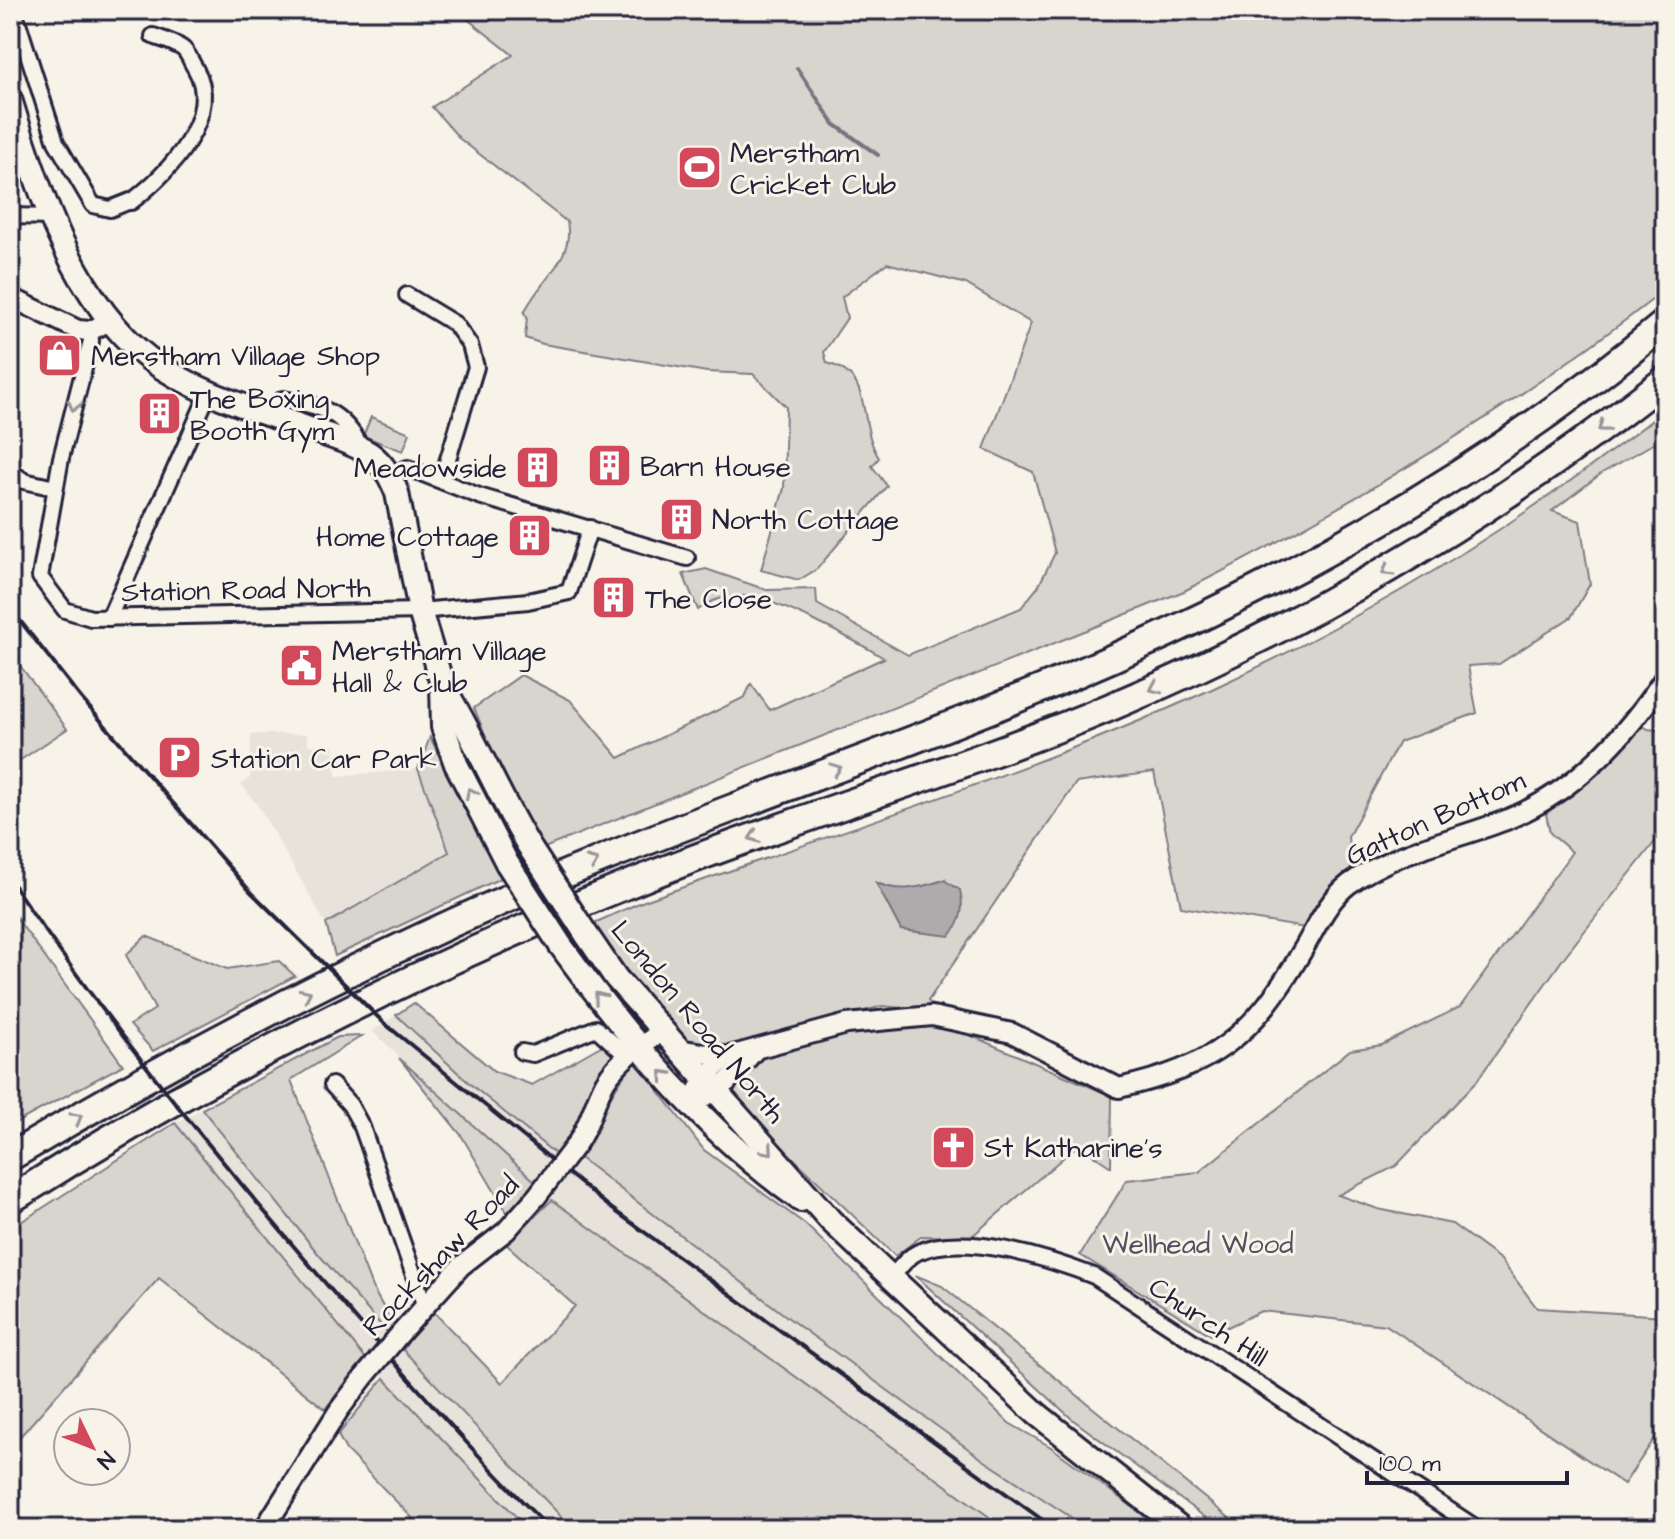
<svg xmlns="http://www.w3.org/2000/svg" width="1675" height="1539" font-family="'Architects Daughter',sans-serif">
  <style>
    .built { fill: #e7e3db }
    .green { fill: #d8d5cf; stroke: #7d7c85; stroke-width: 2; fill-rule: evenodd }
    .water { fill: #aeabad; stroke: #76747f; stroke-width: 2 }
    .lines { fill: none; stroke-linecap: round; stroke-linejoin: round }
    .stream { stroke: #76747f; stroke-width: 4 }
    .minor-casing { stroke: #22223b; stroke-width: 20 }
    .tertiary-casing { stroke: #22223b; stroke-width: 24 }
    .primary-casing { stroke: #22223b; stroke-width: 28 }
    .motorway-casing { stroke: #22223b; stroke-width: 32 }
    .minor { stroke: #f7f3e8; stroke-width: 14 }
    .tertiary { stroke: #f7f3e8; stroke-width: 18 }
    .primary { stroke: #f7f3e8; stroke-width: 22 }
    .motorway { stroke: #f7f3e8; stroke-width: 26 }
    .rail { stroke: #22223b; stroke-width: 4 }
    .tertiary-bridge-casing { stroke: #22223b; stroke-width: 24; stroke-linecap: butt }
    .primary-bridge-casing { stroke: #22223b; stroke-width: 28; stroke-linecap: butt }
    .tertiary-bridge { stroke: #f7f3e8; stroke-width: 18 }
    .primary-bridge { stroke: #f7f3e8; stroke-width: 22 }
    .oneway { stroke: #97959a }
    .labels { text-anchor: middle; stroke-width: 6; stroke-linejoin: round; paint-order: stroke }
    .poi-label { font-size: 28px; fill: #22223b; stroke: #f7f3e8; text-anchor: start }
    .street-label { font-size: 28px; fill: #22223b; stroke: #f7f3e8 }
    .park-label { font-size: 28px; fill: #504f60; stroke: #f7f3e8 }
  </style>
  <rect width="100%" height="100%" fill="#f7f3e8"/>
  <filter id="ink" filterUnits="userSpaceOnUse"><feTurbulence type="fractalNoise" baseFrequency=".0125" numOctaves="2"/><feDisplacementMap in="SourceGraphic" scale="16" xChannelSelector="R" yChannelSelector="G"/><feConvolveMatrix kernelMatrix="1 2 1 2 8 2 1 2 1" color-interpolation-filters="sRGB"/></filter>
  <g filter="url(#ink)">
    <g class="built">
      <polygon points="251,734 307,734 308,745 334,746 336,776 418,769 449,852 326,924 259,807 241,784 250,778"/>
      <polygon points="396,1015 469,1083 559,1158 580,1158 799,1326 985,1461 1089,1529 1005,1529 552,1200 372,1031"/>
      <polygon points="202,1109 320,1256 402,1350 573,1529 528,1529 365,1358 175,1123"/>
    </g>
    <g class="green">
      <path d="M 456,10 L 1665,10 L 1665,290 C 1516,406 1353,505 1184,591 L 544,848 L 504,780 L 474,708 L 521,675 L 570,700 L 619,758 L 745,697 L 751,684 L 770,710 L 884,658 C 856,641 774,597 743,596 C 724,596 713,599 698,610 L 683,574 L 706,569 L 767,590 L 816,589 L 817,604 L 908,655 L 1021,608 L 1038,587 L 1055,553 L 1033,472 L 984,449 L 1031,323 L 966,284 L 887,263 L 842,297 L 847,318 L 824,352 L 827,363 C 876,376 856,422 879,458 L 872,466 L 887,486 L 817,569 L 799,580 L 761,570 L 784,488 L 786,407 L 753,374 L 707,372 L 543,344 L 525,338 L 527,317 L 524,313 C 538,281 575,260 567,222 L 460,139 L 432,107 L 513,55 Z"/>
      <path d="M 1665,410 L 1665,437 L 1602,473 L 1552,511 L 1580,521 L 1590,584 L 1571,617 L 1499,664 L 1468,666 L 1477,713 L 1399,742 L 1348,837 L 1351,870 L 1305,928 L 1181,907 L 1154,772 L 1076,783 L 928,1001 L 938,1012 L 883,1006 L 730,1045 L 684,1043 L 628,977 L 592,924 L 639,903 C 830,834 1027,774 1212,689 C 1374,614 1526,520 1665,410 ZM 944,880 L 901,930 L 877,883 C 901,894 920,888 944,880 Z"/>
      <polygon points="371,417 410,433 403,451 363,436"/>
      <polygon points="10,652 67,729 10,767"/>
      <polygon points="1634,720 1648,729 1665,731 1665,829 1565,956 1476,1082 1396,1166 1338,1195 1378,1209 1452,1224 1501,1260 1537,1308 1665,1316 1665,1423 1624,1484 1386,1325 1261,1311 1211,1335 1080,1255 1127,1180 1199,1172 1350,1050 1382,1045 1460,1007 1572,852 1550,833 1546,814 1619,748"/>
      <polygon points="430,737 501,878 335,956 326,924 449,852 418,769"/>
      <polygon points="10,909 123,1065 10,1126"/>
      <polygon points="146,936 227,969 279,961 295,976 153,1051 130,1025 155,1009 126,955"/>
      <polygon points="414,1003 494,1071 532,1085 606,1043 615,1058 594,1081 569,1145 560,1158 469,1083 396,1015"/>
      <polygon points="884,1020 953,1028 1112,1096 1111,1167 1078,1145 971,1237 922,1236 895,1256 726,1093 765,1055"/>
      <polygon points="362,1036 291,1080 372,1287 396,1330 386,1331 320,1256 202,1109 338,1037"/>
      <polygon points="399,1058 539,1185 508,1214 461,1135"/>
      <path d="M 636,1061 L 704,1150 L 805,1224 L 1009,1423 L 1051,1447 L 1162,1529 L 1089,1529 L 985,1461 L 799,1326 L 580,1158 C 598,1124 610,1089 636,1061 Z"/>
      <polygon points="175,1123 365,1358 325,1409 159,1278 10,1448 10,1229"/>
      <polygon points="552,1200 1006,1529 573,1529 403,1350 430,1308 502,1383 575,1306 506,1244"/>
      <polygon points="915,1275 942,1286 1243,1529 1221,1529 1072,1419"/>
      <polygon points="384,1378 528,1529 423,1529 346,1450 338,1435"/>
    </g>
    <path class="water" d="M 944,880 L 960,890 C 964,909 962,920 950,936 L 901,930 L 876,883 C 900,893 919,888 944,880 Z"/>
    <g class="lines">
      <polyline class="stream" points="797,68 834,124 878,155"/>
      <defs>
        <g id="minor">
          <polyline points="14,10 56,142 93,205 110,209 130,201"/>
          <path d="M 131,202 C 166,175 224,117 195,68 C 191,62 188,52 182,48 C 173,42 162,39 153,36"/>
          <polyline points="10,216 52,217"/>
          <polyline points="407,295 455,324 470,345 476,367 442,479"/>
          <polyline points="90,331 91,341 61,458 40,577 65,610 91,618 420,611 528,601 569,592 590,528"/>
          <path d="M 267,413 L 283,399 C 322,406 342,411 361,447"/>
          <polyline points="10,471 24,481 55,488"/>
          <polyline points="390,476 408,468 479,496 687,558"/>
          <polyline points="109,618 209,392"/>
          <polyline points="522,1052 533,1054 596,1028 627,1056"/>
          <polyline points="332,1085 350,1105 362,1127 424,1304"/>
          <path d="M 891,1278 C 899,1269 907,1257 918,1252 C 964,1231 1050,1259 1094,1276 L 1478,1529"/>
        </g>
        <g id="tertiary">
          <polyline points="10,297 78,330 90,331 111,320"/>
          <polyline points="679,1049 726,1057"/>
          <polyline points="706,1096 727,1082 756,1049"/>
          <path d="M 690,1103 L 705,1078 L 726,1057 L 847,1024 L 932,1016 L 1012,1033 L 1119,1088 C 1213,1067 1253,1036 1301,953 C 1315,930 1327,901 1349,884 C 1395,851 1454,840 1506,820 C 1575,792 1625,737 1665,677"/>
          <path d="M 575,1146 C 590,1126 593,1104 605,1082 C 618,1060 641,1045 663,1031"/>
          <polyline points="400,1334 461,1266 506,1231 537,1196"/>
          <polyline points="264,1529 339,1410 364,1377"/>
        </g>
        <g id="primary">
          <path d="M 10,99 C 36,185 74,301 148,358 C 195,393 254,409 309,429 C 329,436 352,442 370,454 C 384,464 391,478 397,493 L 420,611 L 442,684 L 443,727 L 456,764 L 507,863"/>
          <path d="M 442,685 C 476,738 498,797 532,851"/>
          <polyline points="586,934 616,978 831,1221 1037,1414 1182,1529"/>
          <path d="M 561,946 C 630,1041 705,1132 801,1200"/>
        </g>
        <g id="motorway">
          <path d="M 10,1157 C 199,1044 397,941 602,859 C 752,798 906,746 1055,683 C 1272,592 1484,475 1665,323"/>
          <path d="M 10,1200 C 210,1072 429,964 649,876 C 803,815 961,770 1113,706 C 1312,623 1496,512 1665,380"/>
        </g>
      </defs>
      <use href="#minor" class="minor-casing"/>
      <use href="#tertiary" class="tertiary-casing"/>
      <use href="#primary" class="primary-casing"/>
      <use href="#motorway" class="motorway-casing"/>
      <use href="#minor" class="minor"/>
      <use href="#tertiary" class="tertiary"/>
      <use href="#primary" class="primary"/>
      <use href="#motorway" class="motorway"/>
      <g class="rail">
        <polyline points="10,608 81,698 250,891 384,1023 611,1208 1055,1529"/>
        <path d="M 10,880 C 117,1038 239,1184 364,1328 C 424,1396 485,1465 550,1529"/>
      </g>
      <defs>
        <g id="tertiary-bridge">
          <polyline points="537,1196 575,1146"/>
          <polyline points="364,1377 400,1334"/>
        </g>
        <g id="primary-bridge">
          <polyline points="532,851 586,934"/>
          <polyline points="507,863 561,946"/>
        </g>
      </defs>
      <use href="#tertiary-bridge" class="tertiary-bridge-casing"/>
      <use href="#primary-bridge" class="primary-bridge-casing"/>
      <use href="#tertiary-bridge" class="tertiary-bridge"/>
      <use href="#primary-bridge" class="primary-bridge"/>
    </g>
    <defs><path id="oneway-chevron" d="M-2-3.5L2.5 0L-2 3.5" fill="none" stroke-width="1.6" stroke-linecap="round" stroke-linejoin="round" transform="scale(2)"/></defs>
    <g class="oneway">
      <use href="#oneway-chevron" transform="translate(74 406) rotate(104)"/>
      <use href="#oneway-chevron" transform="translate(1603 427) rotate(143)"/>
      <use href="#oneway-chevron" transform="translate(1387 571) rotate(149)"/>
      <use href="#oneway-chevron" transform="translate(1155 688) rotate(156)"/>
      <use href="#oneway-chevron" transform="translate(836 769) rotate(-20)"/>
      <use href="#oneway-chevron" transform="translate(471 793) rotate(-117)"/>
      <use href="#oneway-chevron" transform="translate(754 837) rotate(161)"/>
      <use href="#oneway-chevron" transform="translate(593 862) rotate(-23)"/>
      <use href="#oneway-chevron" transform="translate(306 994) rotate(-26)"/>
      <use href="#oneway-chevron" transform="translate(599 997) rotate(-129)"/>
      <use href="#oneway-chevron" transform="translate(664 1075) rotate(-133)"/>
      <use href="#oneway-chevron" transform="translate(77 1118) rotate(-30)"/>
      <use href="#oneway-chevron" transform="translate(768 1150) rotate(49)"/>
    </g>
  </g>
  <defs>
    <symbol id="stadium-square" viewBox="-11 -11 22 22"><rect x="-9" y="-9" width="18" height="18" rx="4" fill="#d1495b" stroke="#f7f3e8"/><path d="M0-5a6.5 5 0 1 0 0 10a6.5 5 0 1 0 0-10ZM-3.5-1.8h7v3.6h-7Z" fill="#fff"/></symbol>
    <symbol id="shop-square" viewBox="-11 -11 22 22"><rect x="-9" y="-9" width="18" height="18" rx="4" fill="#d1495b" stroke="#f7f3e8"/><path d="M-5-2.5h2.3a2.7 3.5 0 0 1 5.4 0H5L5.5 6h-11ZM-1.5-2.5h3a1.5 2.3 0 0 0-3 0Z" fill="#fff"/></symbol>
    <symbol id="building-square" viewBox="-11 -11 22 22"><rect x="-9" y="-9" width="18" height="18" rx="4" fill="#d1495b" stroke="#f7f3e8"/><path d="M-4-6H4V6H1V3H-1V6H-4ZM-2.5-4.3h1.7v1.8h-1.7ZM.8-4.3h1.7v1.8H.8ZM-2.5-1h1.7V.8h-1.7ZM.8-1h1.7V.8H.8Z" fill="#fff"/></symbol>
    <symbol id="civic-square" viewBox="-11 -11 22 22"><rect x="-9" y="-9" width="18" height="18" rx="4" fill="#d1495b" stroke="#f7f3e8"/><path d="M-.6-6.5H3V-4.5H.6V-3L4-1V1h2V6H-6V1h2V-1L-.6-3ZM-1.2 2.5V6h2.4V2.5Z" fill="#fff"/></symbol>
    <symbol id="parking-square" viewBox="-11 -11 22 22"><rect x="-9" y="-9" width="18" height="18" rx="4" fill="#d1495b" stroke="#f7f3e8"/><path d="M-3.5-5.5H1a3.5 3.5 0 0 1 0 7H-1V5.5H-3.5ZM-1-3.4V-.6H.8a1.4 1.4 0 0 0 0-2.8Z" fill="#fff"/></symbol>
    <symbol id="church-square" viewBox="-11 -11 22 22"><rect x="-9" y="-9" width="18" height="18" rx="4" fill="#d1495b" stroke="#f7f3e8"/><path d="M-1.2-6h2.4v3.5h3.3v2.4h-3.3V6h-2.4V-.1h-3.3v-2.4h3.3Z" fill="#fff"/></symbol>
  </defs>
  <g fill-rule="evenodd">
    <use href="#stadium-square" x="674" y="142" width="51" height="51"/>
    <use href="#shop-square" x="34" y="330" width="51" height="51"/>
    <use href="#building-square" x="134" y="388" width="51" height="51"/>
    <use href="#building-square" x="584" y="440" width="51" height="51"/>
    <use href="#building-square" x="512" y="442" width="51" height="51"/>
    <use href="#building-square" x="656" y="494" width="51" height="51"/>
    <use href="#building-square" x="504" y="510" width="51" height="51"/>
    <use href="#building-square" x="588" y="572" width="51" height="51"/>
    <use href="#civic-square" x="276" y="640" width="51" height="51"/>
    <use href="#parking-square" x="154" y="732" width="51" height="51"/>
    <use href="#church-square" x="928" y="1122" width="51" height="51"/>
  </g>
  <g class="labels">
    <g class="poi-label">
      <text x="730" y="162">Merstham<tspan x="730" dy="32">Cricket Club</tspan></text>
      <text x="91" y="365">Merstham Village Shop</text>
      <text x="190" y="408">The Boxing<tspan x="190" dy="32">Booth Gym</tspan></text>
      <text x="640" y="476">Barn House</text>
      <text x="507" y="477" text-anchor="end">Meadowside</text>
      <text x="712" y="529">North Cottage</text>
      <text x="499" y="546" text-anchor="end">Home Cottage</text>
      <text x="645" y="608">The Close</text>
      <text x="332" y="660">Merstham Village<tspan x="332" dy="32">Hall &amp; Club</tspan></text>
      <text x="211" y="768">Station Car Park</text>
      <text x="984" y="1157">St Katharine's</text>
    </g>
    <g class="street-label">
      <text transform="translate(246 589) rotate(-1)" y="10">Station Road North</text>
      <text transform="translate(1435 817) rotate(-24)" y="10">Gatton Bottom</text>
      <text transform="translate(699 1021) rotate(50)" y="10">London Road North</text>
      <text transform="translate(440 1255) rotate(-46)" y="10">Rockshaw Road</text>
      <text transform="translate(1209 1321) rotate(34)" y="10">Church Hill</text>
    </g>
    <g class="park-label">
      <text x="1198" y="1253">Wellhead Wood</text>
    </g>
  </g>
  <rect width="1675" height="1539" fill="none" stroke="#f7f3e8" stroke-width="40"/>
  <rect x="20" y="20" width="1635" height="1499" fill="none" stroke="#22223b" stroke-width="3" filter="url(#ink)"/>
  <g transform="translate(92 1447) rotate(133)"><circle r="38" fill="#f7f3e8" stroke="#a29fa3" stroke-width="2"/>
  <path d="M0-6L14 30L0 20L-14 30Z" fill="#d1495b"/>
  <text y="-12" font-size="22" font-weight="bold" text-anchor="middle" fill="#22223b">N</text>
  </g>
  <path d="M1367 1471v12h200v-12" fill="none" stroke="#22223b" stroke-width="4"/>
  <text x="1379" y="1471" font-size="24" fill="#22223b" stroke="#f7f3e8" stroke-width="6" paint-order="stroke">100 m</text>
</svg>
